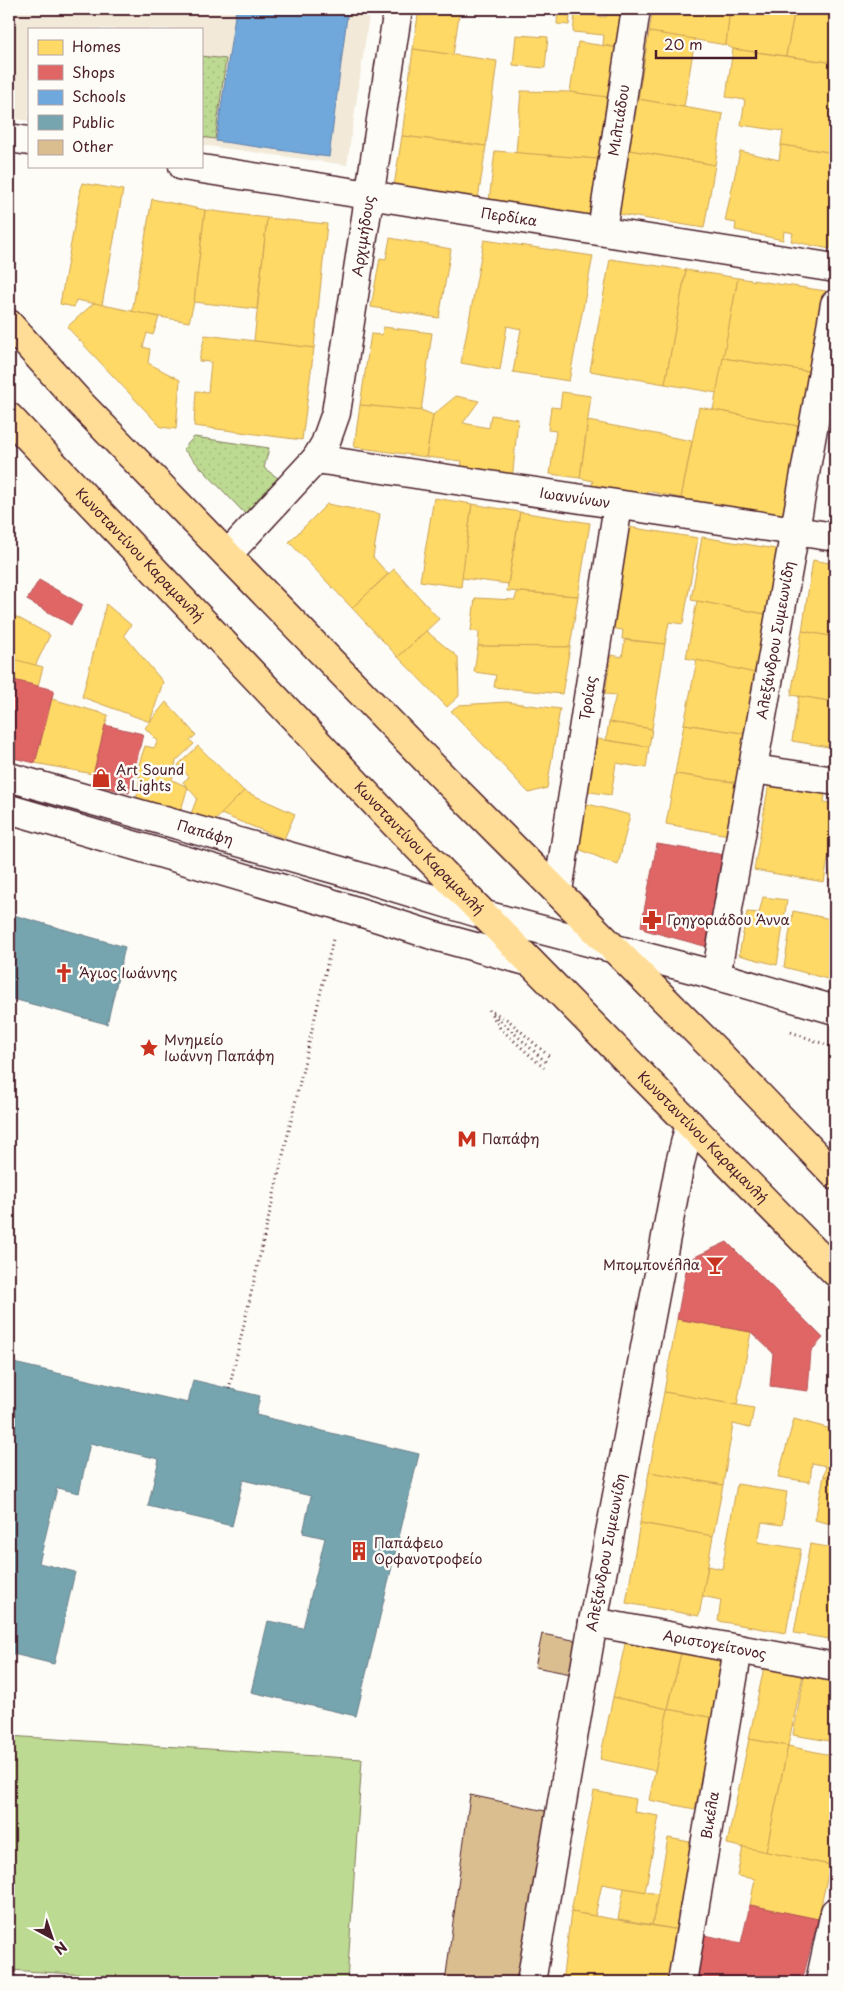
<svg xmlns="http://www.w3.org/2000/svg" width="844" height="1991" font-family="'Playpen Sans',sans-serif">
  <defs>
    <pattern id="grass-dots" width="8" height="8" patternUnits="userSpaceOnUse" patternTransform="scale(1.25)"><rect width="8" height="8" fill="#bdda92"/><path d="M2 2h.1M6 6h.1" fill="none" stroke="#a4bb7e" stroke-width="1.8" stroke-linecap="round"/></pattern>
  </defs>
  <rect width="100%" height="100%" fill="#fdfcf7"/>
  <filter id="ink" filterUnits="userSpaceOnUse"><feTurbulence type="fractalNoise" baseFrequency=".02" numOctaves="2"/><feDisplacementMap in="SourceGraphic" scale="10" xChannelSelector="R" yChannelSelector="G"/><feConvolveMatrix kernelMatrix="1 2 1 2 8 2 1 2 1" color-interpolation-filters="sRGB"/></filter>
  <g filter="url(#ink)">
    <path fill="#f2e9d8" d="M 16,9 L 370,9 L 347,165 L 201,145 L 201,29 L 29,29 L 29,121 L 9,118 L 9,73 Z"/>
    <g fill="url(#grass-dots)" stroke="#847c5e">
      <path d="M 201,56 L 226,59 L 215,139 L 201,137 Z"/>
      <path d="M 194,437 L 269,448 L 264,468 L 285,483 L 251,520 L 183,449 Z"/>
    </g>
    <path fill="#bdda92" stroke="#847c5e" d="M 9,1736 L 362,1759 L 347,1982 L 204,1982 L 9,1970 Z"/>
    <g fill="#ffd966" stroke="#c9a154">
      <path d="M 419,9 L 460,9 L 453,55 L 413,49 Z"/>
      <path d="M 530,9 L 558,9 L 558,14 Z"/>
      <path d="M 558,9 L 571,9 L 569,25 L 557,24 Z"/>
      <path d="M 607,9 L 624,11 L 619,48 L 603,45 L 604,35 L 573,32 L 575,14 L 606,17 Z"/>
      <path d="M 653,9 L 730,9 L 726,45 L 649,32 Z"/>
      <path d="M 730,9 L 795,9 L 786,56 L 733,49 L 726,45 Z"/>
      <path d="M 795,9 L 835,9 L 835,63 L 786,56 Z"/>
      <path d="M 649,32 L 695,39 L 684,107 L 638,99 Z"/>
      <path d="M 516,35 L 548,37 L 545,68 L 513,65 Z"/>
      <path d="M 578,42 L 619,48 L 611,98 L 570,92 Z"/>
      <path d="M 413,49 L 497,61 L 486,146 L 402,136 Z"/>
      <path d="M 733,49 L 835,63 L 835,153 L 781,145 L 783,131 L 741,125 L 745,100 L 726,97 Z"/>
      <path d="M 521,91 L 570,92 L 607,97 L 598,159 L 516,153 Z"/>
      <path d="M 638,99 L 723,114 L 715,165 L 629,150 Z"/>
      <path d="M 402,136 L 486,146 L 478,199 L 394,186 Z"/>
      <path d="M 781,145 L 835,153 L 835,211 L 830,249 L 791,241 L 793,233 L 784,231 L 783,240 L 735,230 L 736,223 L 725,221 L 740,151 L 779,160 Z"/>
      <path d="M 629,150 L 715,165 L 704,228 L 618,214 Z"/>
      <path d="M 495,151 L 598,159 L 589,217 L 489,201 Z"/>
      <path d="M 82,183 L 123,190 L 102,305 L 76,300 L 74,307 L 60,304 Z"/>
      <path d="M 152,199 L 205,210 L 194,302 L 189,322 L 132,312 Z"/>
      <path d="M 205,210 L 267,218 L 257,309 L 194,302 Z"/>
      <path d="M 267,218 L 327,224 L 314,348 L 254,341 Z"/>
      <path d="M 390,238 L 451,249 L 439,318 L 371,307 L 380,258 L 386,259 Z"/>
      <path d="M 484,240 L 593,256 L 569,381 L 513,372 L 521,329 L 507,326 L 500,370 L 461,363 Z"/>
      <path d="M 610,259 L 686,270 L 665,384 L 590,371 Z"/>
      <path d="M 686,270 L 738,278 L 717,393 L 665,384 Z"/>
      <path d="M 738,278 L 826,291 L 812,372 L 723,358 Z"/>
      <path d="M 94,303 L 159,317 L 153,335 L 147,333 L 143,347 L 150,349 L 148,363 L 180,380 L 176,429 L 161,427 L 67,327 Z"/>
      <path d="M 383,327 L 432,333 L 421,411 L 360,405 L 371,334 L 382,335 Z"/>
      <path d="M 205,335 L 314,348 L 302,440 L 194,426 L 196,391 L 208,392 L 211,362 L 199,361 Z"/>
      <path d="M 723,358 L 812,372 L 803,427 L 713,410 Z"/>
      <path d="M 562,392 L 591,396 L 580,478 L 550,474 L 556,431 L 548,430 L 551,407 L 560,408 Z"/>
      <path d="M 456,396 L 479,401 L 463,423 L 489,428 L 491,415 L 518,419 L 512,481 L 460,473 L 462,461 L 426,457 L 433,415 Z"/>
      <path d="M 360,405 L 424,411 L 433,415 L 426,457 L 354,447 Z"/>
      <path d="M 699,407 L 803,427 L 787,518 L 712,511 L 713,504 L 681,498 Z"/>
      <path d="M 588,421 L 692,441 L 681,498 L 647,491 L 646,498 L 591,487 L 593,481 L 580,478 Z"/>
      <path d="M 434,498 L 472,504 L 461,587 L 420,581 Z"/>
      <path d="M 327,504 L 380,514 L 373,557 L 388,574 L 352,608 L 289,542 Z"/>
      <path d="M 472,504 L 520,512 L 508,584 L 462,578 Z"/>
      <path d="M 520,512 L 590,523 L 578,596 L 507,591 Z"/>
      <path d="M 628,527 L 698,538 L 683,624 L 669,622 L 665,644 L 622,639 L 623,630 L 610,628 Z"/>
      <path d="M 702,537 L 782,550 L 770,615 L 691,600 Z"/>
      <path d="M 813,560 L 835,564 L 835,637 L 802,631 Z"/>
      <path d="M 394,569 L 439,619 L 398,657 L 352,608 Z"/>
      <path d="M 517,592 L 578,596 L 570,647 L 478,646 L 479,632 L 471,631 L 475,598 L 515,600 Z"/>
      <path d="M 697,601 L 770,615 L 759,674 L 686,658 Z"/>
      <path d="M 106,604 L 131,625 L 124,635 L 163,682 L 150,722 L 82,697 Z"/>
      <path d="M 9,613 L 50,635 L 35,666 L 9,658 Z"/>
      <path d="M 426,631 L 458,657 L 459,696 L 447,707 L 398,657 Z"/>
      <path d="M 802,631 L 835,637 L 835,702 L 791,695 Z"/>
      <path d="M 625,640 L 665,644 L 652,729 L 609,722 L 616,695 L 605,694 L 611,655 L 622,657 Z"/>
      <path d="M 478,646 L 570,647 L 562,694 L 494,687 L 496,675 L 474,672 Z"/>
      <path d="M 9,658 L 43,667 L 38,686 L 9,679 Z"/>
      <path d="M 697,660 L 759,674 L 748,734 L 684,724 Z"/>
      <path d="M 799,696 L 835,702 L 835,748 L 792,741 Z"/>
      <path d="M 52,699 L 108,715 L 93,774 L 35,763 Z"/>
      <path d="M 166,702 L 196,735 L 190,740 L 194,744 L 176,761 L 172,780 L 188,787 L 180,813 L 136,802 L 140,776 L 135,776 L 145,746 L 154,748 L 158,741 L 145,728 Z"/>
      <path d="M 506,702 L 560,709 L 547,788 L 529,793 L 451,711 L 459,705 Z"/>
      <path d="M 609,722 L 652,729 L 649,747 L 606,740 Z"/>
      <path d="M 684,724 L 748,734 L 739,783 L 675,774 Z"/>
      <path d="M 592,738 L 649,747 L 646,768 L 616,763 L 611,795 L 584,791 Z"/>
      <path d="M 198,746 L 244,791 L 205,831 L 189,819 L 197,798 L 183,782 L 189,777 L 178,765 Z"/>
      <path d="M 675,774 L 739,783 L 729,835 L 666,824 Z"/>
      <path d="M 769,783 L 825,793 L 824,802 L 835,804 L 835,819 L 824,882 L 754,870 Z"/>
      <path d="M 244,791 L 295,814 L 284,839 L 221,814 Z"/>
      <path d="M 584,803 L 630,815 L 618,865 L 576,848 Z"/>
      <path d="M 835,846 L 835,881 L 830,881 Z"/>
      <path d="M 763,897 L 787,900 L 777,965 L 739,955 L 747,912 L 759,913 Z"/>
      <path d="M 793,911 L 835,920 L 835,957 L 831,980 L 784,967 Z"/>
      <path d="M 835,957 L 835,981 L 831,980 Z"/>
      <path d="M 677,1319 L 751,1332 L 737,1405 L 664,1392 Z"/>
      <path d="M 664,1392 L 754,1408 L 750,1428 L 733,1424 L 723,1485 L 649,1472 Z"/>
      <path d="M 794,1419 L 835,1430 L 835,1479 L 824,1476 L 826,1466 L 812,1463 L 810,1482 L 778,1477 Z"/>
      <path d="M 649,1472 L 723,1485 L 713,1536 L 640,1523 Z"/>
      <path d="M 824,1476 L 835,1479 L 835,1525 L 815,1520 Z"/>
      <path d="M 737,1484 L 787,1492 L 782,1525 L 762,1522 L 758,1542 L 801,1549 L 786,1633 L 718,1621 L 721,1600 L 702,1596 L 708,1566 L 722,1569 Z"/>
      <path d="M 640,1523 L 713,1536 L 699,1616 L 626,1603 Z"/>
      <path d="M 810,1544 L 835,1548 L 835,1640 L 794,1633 Z"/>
      <path d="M 626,1640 L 681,1653 L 668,1709 L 613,1697 Z"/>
      <path d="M 681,1653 L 726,1662 L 714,1718 L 668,1709 Z"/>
      <path d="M 764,1667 L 803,1675 L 788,1746 L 749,1739 Z"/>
      <path d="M 804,1676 L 835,1682 L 835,1742 L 793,1735 Z"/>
      <path d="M 613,1697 L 668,1709 L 656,1771 L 600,1759 Z"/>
      <path d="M 668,1709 L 714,1718 L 695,1809 L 649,1800 Z"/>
      <path d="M 749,1739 L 788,1746 L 766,1852 L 727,1844 Z"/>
      <path d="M 788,1746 L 835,1756 L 835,1838 L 830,1865 L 766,1852 Z"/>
      <path d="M 594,1791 L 636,1799 L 634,1812 L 659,1816 L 645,1892 L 602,1884 L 595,1916 L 571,1912 Z"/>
      <path d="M 668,1838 L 701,1844 L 685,1931 L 652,1925 Z"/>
      <path d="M 743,1847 L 830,1865 L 818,1919 L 750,1905 L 755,1879 L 737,1876 Z"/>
      <path d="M 624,1888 L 658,1894 L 652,1925 L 618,1919 Z"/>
      <path d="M 571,1912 L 685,1931 L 674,1982 L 562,1982 Z"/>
    </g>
    <g fill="#e06666" stroke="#b35154">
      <path d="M 39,580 L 83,605 L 71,625 L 27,600 Z"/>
      <path d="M 9,679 L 54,690 L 35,763 L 9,757 Z"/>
      <path d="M 105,725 L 143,734 L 129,793 L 91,784 Z"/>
      <path d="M 657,844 L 725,855 L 708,947 L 645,930 L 641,926 Z"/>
      <path d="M 727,1242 L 823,1338 L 811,1351 L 808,1391 L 770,1386 L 773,1353 L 751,1332 L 677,1319 L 688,1260 Z"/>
      <path d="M 750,1905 L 818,1919 L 802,1982 L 695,1982 L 705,1935 L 741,1943 Z"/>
    </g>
    <path fill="#6fa8dc" stroke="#647fa7" d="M 236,9 L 348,9 L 329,157 L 216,141 Z"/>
    <g fill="#76a5af" stroke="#697d87">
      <path d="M 10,914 L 125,947 L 107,1024 L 9,998 L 9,920 Z"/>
      <path d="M 9,1362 L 188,1403 L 193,1380 L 260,1396 L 256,1415 L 419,1454 L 356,1716 L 251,1692 L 268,1621 L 303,1628 L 325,1538 L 303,1533 L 311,1496 L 243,1480 L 232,1526 L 148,1506 L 159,1459 L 90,1443 L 79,1493 L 57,1488 L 39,1563 L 75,1572 L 54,1664 L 9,1653 Z"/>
    </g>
    <g fill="#dabe8f" stroke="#4a1f2b">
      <path d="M 542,1634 L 578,1641 L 571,1674 L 535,1667 Z"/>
      <path d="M 470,1795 L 550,1812 L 520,1982 L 445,1982 Z"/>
    </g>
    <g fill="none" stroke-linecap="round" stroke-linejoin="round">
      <g stroke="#4a1f2b" stroke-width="31">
        <g id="street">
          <path d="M 9,138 L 29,141"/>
          <path id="s1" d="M 183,166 C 400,201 618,233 835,268"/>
          <path id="s2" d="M 602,230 L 636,9"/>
          <path id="s3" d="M 316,459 L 835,537"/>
          <path id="s4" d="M 228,554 L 316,459 L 325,444 L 336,413 L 398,9"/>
          <path d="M 753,769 L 835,781"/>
          <path id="s5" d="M 558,891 L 618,505"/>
          <path id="s6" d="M 716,976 L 835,304"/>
          <path id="s7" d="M 593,1622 L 835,1667"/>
          <path id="s8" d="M 531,1982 L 593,1622 L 680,1163 L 690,1124"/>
          <path id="s9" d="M 682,1982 L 738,1649"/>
          <path d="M 820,1982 L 835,1912"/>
        </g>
      </g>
      <g stroke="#4a1f2b" stroke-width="31">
        <g id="secondary">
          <path id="s10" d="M 9,777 L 341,871 L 485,915 L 700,971 L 835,1010"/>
          <path d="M 9,809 L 331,903 L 435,936 L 530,962"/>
        </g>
      </g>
      <g stroke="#4a1f2b" stroke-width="31">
        <g id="primary">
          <path d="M 9,324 L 80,403 L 443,777 L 721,1056 L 835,1175"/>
          <path id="s11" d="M 9,417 L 394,823 L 835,1272"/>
        </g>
      </g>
      <g stroke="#4a1f2b" stroke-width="3" stroke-dasharray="1 4" stroke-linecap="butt">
        <path d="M 489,1010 L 500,1028 L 544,1068"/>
        <path d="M 493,1012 L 508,1020 L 551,1058"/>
        <path d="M 493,1014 L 547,1063"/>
        <path d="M 791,1032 L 835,1048"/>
        <path d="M 229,1389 L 333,939"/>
      </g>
      <use href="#street" stroke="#fdfcf7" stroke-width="28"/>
      <use href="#secondary" stroke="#fdfcf7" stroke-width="28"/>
      <use href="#primary" stroke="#ffdd96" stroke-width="28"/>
    </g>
  </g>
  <defs>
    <g id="shop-bare" transform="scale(1.5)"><path d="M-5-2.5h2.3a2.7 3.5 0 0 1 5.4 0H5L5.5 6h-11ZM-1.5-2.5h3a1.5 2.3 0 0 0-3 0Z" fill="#c8321e" stroke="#fdfcf7" stroke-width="2.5" paint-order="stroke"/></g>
    <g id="pharmacy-bare" transform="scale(1.5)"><path d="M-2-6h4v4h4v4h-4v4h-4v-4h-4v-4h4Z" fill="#c8321e" stroke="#fdfcf7" stroke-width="2.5" paint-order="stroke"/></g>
    <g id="church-bare" transform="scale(1.5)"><path d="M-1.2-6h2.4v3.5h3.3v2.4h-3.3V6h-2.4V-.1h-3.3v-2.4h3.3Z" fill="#c8321e" stroke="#fdfcf7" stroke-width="2.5" paint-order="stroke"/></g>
    <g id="sight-bare" transform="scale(1.5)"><path d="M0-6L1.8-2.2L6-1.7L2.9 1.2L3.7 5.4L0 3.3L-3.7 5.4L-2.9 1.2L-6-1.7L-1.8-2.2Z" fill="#c8321e" stroke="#fdfcf7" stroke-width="2.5" paint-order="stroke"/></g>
    <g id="metro-bare" transform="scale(1.5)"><path d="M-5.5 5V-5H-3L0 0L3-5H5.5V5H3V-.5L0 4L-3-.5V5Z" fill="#c8321e" stroke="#fdfcf7" stroke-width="2.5" paint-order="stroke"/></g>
    <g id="bar-bare" transform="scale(1.5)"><path d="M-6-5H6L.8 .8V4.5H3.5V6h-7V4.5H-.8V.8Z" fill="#c8321e" stroke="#fdfcf7" stroke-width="2.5" paint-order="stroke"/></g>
    <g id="building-bare" transform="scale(1.5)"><path d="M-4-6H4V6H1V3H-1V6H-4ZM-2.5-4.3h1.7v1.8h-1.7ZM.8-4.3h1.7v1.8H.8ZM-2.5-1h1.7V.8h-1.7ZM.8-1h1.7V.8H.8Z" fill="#c8321e" stroke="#fdfcf7" stroke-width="2.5" paint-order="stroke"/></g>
  </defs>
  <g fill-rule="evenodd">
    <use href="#shop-bare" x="101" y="778"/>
    <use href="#pharmacy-bare" x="652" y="920"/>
    <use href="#church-bare" x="64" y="973"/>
    <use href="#sight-bare" x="149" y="1048"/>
    <use href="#metro-bare" x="467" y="1139"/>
    <use href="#bar-bare" x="715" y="1265"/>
    <use href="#building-bare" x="359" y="1551"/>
  </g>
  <g text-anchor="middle" stroke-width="5" stroke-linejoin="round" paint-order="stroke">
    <g font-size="14" fill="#4a1f2b" stroke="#fdfcf7">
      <text dy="5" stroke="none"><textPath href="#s2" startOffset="111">Μιλτιάδου</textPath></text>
      <text dy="5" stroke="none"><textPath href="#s1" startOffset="330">Περδίκα</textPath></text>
      <text dy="5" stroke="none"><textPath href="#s4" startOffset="359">Αρχιμήδους</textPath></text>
      <text dy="5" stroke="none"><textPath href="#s3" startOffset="262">Ιωαννίνων</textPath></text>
      <text dy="5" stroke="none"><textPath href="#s11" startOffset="190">Κωνσταντίνου Καραμανλή</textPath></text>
      <text dy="5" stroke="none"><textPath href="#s6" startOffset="341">Αλεξάνδρου Συμεωνίδη</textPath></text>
      <text dy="5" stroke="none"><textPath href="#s5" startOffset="195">Τροίας</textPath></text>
      <text dy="5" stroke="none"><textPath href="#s10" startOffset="204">Παπάφη</textPath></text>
      <text dy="5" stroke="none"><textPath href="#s11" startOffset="595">Κωνσταντίνου Καραμανλή</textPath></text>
      <text dy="5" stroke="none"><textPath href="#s11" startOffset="1000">Κωνσταντίνου Καραμανλή</textPath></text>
      <text dy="5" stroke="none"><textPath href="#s8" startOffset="436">Αλεξάνδρου Συμεωνίδη</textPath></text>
      <text dy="5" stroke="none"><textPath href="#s7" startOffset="124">Αριστογείτονος</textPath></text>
      <text dy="5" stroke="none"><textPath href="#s9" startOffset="169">Βικέλα</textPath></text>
    </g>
    <g font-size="14" fill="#4a1f2b" stroke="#fdfcf7" text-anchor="start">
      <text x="116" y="775">Art Sound<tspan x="116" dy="16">&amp; Lights</tspan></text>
      <text x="667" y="925">Γρηγοριάδου Άννα</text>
      <text x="79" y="978">Άγιος Ιωάννης</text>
      <text x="164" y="1045">Μνημείο<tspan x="164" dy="16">Ιωάννη Παπάφη</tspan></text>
      <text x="482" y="1144">Παπάφη</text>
      <text x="700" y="1270" text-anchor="end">Μπομπονέλλα</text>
      <text x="374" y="1548">Παπάφειο<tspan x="374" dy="16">Ορφανοτροφείο</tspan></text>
    </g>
  </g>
  <rect width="844" height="1991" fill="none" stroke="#fdfcf7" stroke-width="30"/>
  <rect x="15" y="15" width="814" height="1961" fill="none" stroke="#4a1f2b" stroke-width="2" filter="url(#ink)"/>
  <rect x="28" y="28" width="175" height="140" fill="#fdfcf7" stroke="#b5a4a5"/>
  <rect x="38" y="40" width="25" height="15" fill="#ffd966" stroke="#b5a4a5"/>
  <text x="72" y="52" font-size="15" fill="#4a1f2b">Homes</text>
  <rect x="38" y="65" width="25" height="15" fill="#e06666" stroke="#b5a4a5"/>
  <text x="72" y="78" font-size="15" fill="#4a1f2b">Shops</text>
  <rect x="38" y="90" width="25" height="15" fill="#6fa8dc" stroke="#b5a4a5"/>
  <text x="72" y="102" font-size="15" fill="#4a1f2b">Schools</text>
  <rect x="38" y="115" width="25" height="15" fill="#76a5af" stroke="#b5a4a5"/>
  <text x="72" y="128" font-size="15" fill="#4a1f2b">Public</text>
  <rect x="38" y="140" width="25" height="15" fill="#dabe8f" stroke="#b5a4a5"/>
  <text x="72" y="152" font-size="15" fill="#4a1f2b">Other</text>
  <g transform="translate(52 1938) rotate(140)" stroke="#fdfcf7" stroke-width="4" paint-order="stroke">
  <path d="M0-4L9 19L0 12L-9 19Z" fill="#4a1f2b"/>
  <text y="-8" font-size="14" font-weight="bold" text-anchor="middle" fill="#4a1f2b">N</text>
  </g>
  <path d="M656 50v8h100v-8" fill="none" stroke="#4a1f2b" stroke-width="2.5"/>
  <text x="664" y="50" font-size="15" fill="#4a1f2b" stroke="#fdfcf7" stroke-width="4" paint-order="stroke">20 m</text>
</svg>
